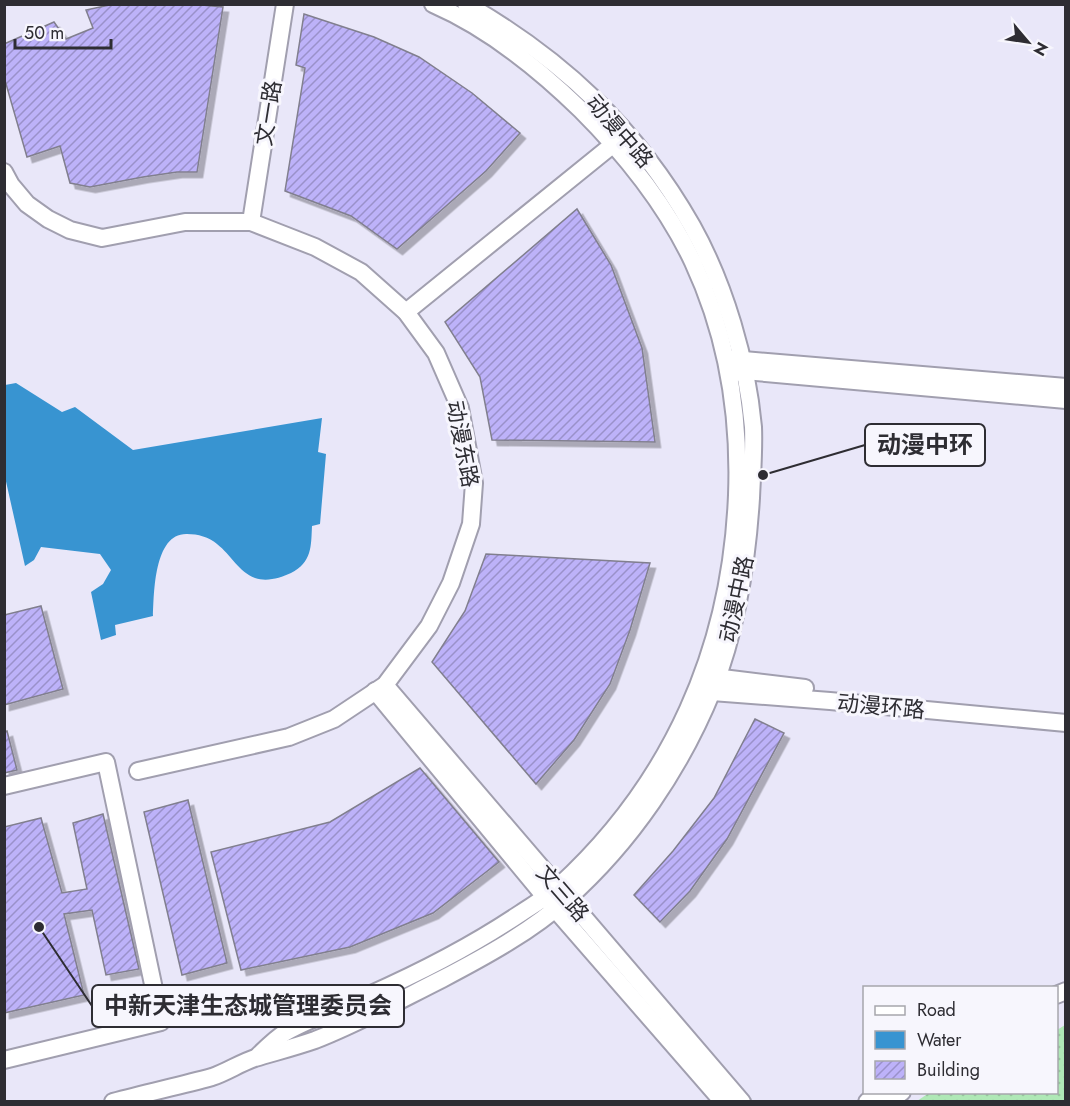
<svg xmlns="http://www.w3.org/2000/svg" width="1070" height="1106" font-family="Jost,'Noto Sans SC',sans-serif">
  <defs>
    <pattern id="park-dots" width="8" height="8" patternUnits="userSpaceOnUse" patternTransform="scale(1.5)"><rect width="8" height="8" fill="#afe8b6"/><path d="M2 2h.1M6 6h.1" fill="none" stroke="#97c79d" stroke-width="1.8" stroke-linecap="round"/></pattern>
    <pattern id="building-hatch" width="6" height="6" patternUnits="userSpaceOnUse" patternTransform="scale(1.5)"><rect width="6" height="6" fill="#bdb2f9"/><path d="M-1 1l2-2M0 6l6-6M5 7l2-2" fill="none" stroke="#9a91ca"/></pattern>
    <filter id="shadow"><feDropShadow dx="5.5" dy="5.5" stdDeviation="0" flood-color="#0004"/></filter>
  </defs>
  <rect width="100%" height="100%" fill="#e9e7f9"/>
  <path fill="url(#park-dots)" d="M 1065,1025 L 1065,1101 L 917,1101 L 929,1093 L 1056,1092 L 1057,1030 Z"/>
  <path fill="#3894d1" d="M 16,383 L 62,412 L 75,407 L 133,450 L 322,418 L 318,452 L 326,454 L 320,524 L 312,526 C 311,547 312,562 291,573 C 280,578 267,582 255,578 C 239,572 231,555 217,544 C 209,537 198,534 187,534 C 154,533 154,593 153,616 L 115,625 L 116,635 L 101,640 L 91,592 L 103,584 L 111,570 L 100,554 L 41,547 L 34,560 L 25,566 L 5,477 L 5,385 Z"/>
  <g fill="url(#building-hatch)" stroke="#817f8e" stroke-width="1.5" filter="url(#shadow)">
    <path d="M 114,4 L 191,4 L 223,7 L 197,172 L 177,172 L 143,177 L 90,187 L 70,183 L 60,146 L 27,157 L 4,77 L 4,44 L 54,22 L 66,39 L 93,28 L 86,10 Z"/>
    <path d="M 304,14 L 374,37 L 419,57 L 472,93 L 520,133 L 486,171 L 397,249 L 351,216 L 285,191 L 305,68 L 296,65 Z"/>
    <path d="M 577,209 L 611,265 L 642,348 L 655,442 L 492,440 L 480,377 L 445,322 Z"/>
    <path d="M 486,554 L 650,563 L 630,630 L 610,684 L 574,740 L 536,784 L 432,662 L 465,611 Z"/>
    <path d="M 41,606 L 63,689 L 4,705 L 4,615 Z"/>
    <path d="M 755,719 L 784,733 L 727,839 L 690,891 L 660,922 L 634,895 L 673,851 L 714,798 Z"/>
    <path d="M 7,731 L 17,770 L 4,773 L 4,732 Z"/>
    <path d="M 420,768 L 499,862 L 433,913 L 350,947 L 241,970 L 211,852 L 330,822 Z"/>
    <path d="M 188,800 L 227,963 L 182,975 L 144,812 Z"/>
    <path d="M 103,814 L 139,969 L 106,975 L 92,910 L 64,914 L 84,995 L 4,1013 L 4,827 L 41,818 L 62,893 L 87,889 L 73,823 Z"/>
  </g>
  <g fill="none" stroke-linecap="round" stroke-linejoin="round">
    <g stroke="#a19faf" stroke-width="20">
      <g id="minor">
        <path d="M 4,172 L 11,185 L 27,204 L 48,219 L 70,230 L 102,238 L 185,222 L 251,222 L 315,247 L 361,272 L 406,312 L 436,353 L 460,408 L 474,483 L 471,524 L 451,583 L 429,626 L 385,685 L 334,719 L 289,737 L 138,771"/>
        <path d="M 251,222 L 285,4"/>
        <path d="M 406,312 L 621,138"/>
        <path d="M 732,359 L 1066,387"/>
        <path d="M 736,373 L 744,371 L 1066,400"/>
        <path d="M 706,676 L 805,688"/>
        <path d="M 385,685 L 742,1102"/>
        <path d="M 701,689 L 712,692 L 830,701 L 1066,723"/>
        <path d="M 375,691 L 555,909 L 723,1102"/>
        <path d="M 4,786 L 106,762 L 161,1022 L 4,1060"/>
        <path d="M 1056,995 L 1066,991"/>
        <path d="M 259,1055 C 267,1047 276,1038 286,1032 C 311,1018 343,1007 369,995 C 421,972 470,947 518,915 C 531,906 546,898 558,887 C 672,783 731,648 737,495 C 740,415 727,335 693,262 C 666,205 625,154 581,110 C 538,68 488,28 433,4"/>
        <path d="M 113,1102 C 146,1093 179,1086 212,1077 C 227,1072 240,1063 255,1058 C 275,1052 295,1047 315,1040 C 359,1023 400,1000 442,979 C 484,957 532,931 567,899 C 631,842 681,768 713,689 C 737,628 747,562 751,498 C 752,474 754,450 753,427 C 747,361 725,285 692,226 C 637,129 562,59 466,4"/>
        <path d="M 867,1102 L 879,1092"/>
        <path d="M 889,1102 L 902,1092"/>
      </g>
    </g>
    <use href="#minor" stroke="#fff" stroke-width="16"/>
  </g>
  <g text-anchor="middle" stroke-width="6" stroke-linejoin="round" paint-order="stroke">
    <g font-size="22" fill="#2e2d33" stroke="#f7f6fd">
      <text transform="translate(268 113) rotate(-81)" y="8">文一路</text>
      <text transform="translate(620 131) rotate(49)" y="8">动漫中路</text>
      <text transform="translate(463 444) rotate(79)" y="8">动漫东路</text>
      <text transform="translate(736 599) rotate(-78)" y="8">动漫中路</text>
      <text transform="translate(881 706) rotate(5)" y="8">动漫环路</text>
      <text transform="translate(563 893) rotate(49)" y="8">文三路</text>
    </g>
  </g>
  <path fill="none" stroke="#2e2d33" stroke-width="2" d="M763 475L865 445M39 927L92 1006"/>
  <g fill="#2e2d33" stroke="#f7f6fd" stroke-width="2">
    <circle cx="763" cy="475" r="6"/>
    <circle cx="39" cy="927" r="6"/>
  </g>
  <g fill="#f7f6fd" stroke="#2e2d33" stroke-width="2">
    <rect x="865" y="424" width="120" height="42" rx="6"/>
    <rect x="92" y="985" width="312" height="42" rx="6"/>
  </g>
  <g font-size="24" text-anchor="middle" font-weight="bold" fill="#2e2d33">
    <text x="925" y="453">动漫中环</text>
    <text x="248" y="1014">中新天津生态城管理委员会</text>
  </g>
  <rect width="1070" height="1106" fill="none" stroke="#2e2d33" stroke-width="12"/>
  <rect x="863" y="986" width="195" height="108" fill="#f7f6fd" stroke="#a7a6ac" stroke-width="1.5"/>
  <rect x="875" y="1006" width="30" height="9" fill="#ffffff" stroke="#a7a6ac" stroke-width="1.5"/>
  <text x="917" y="1016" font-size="18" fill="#2e2d33">Road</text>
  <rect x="875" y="1031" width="30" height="18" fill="#3894d1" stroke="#a7a6ac" stroke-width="1.5"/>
  <text x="917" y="1046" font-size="18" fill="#2e2d33">Water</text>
  <rect x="875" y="1061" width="30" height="18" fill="url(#building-hatch)" stroke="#a7a6ac" stroke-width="1.5"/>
  <text x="917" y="1076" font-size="18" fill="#2e2d33">Building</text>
  <g transform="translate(1028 42) rotate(119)" stroke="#f7f6fd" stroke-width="4.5" paint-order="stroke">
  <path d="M0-4.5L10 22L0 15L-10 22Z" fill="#2e2d33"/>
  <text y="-9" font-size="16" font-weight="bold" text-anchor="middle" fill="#2e2d33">N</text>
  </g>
  <path d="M15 39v9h96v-9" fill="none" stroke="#2e2d33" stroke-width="3"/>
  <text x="24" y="39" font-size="18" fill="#2e2d33" stroke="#f7f6fd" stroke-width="4.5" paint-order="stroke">50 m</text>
</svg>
